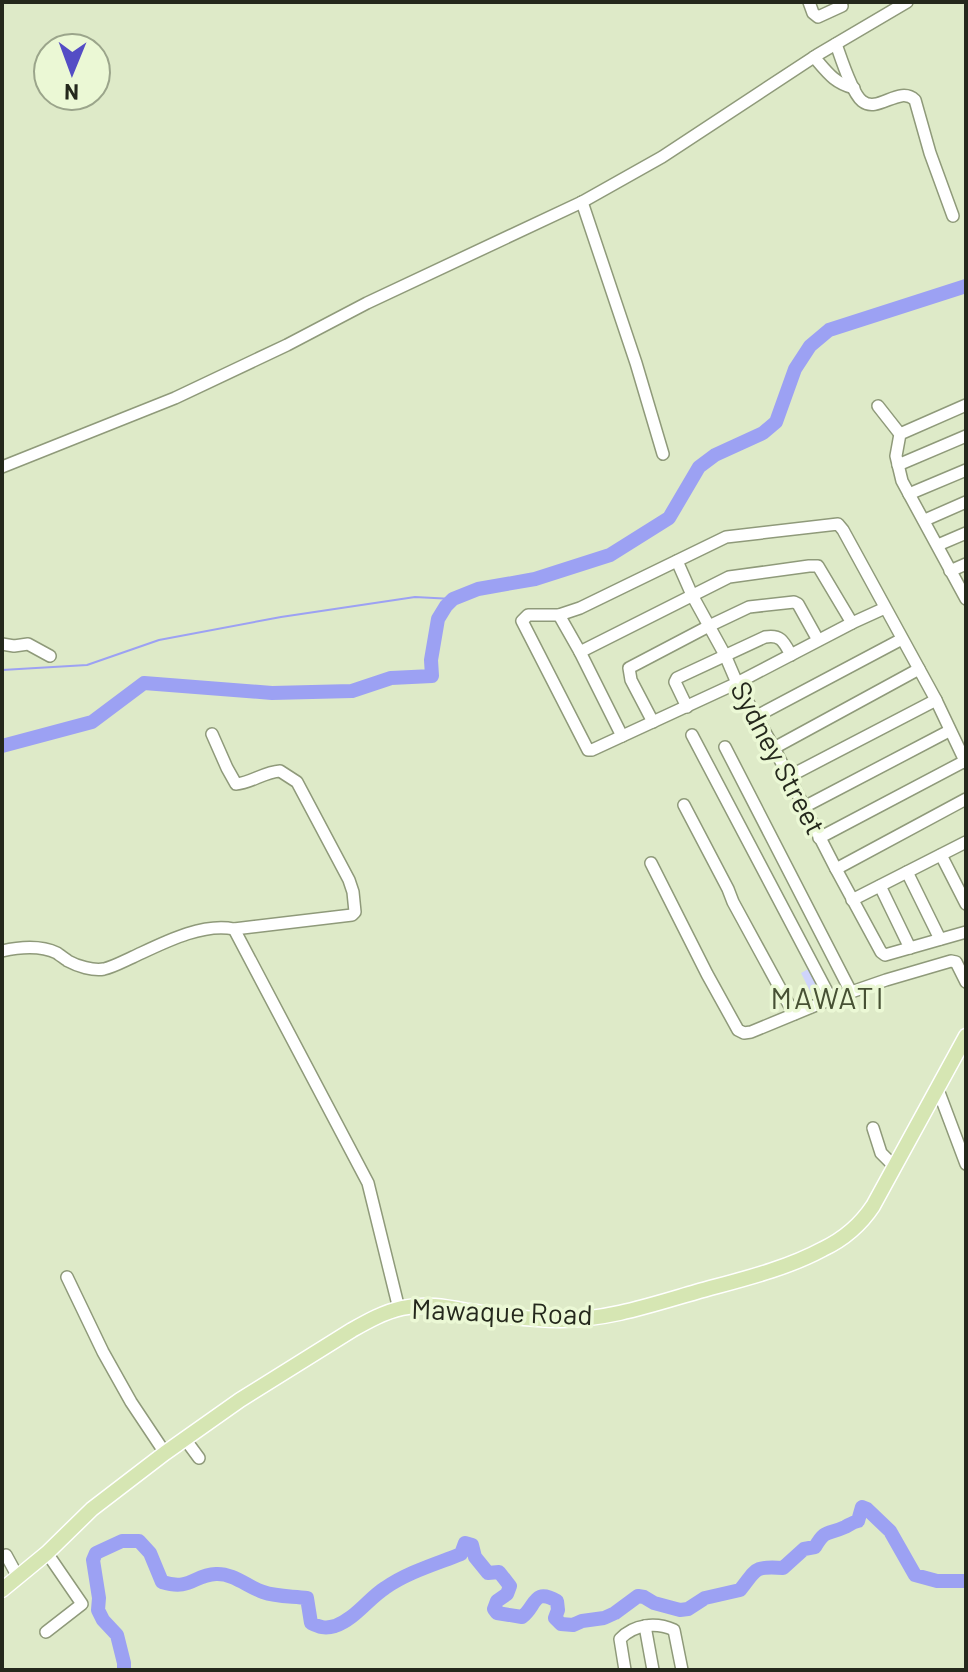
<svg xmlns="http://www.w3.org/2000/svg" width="968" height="1672" font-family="Barlow,sans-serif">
  <rect width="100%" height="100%" fill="#deeac8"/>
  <path fill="#cfd4fb" d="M 812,967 L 828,997 L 816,1003 L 801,973 Z"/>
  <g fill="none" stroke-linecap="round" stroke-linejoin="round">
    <path stroke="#9ca1f3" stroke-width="2" d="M 2,670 L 87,665 L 159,640 L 281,617 L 415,597 L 453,599"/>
    <g stroke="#9ca1f3" stroke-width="14">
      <path d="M 2,746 L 92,722 L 144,683 L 272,693 L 352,691 L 391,678 L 432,676 L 431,660 L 438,619 L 446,606 L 453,599 L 478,589 L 535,579 L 610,555 L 669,518 L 699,467 L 715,455 L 763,433 L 776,422 L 795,369 L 810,346 L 829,330 L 966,286"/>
      <path d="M 124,1670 L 124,1663 L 117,1635 L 103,1620 L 98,1610 L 99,1598 L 93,1560 L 96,1553 L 122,1541 L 139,1541 L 150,1553 L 162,1582 C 191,1591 193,1575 216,1574 C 233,1573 248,1587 263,1592 C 277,1597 293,1596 307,1598 L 311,1623 C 319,1627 325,1629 335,1626 C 355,1619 368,1599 385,1588 C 408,1572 436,1564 461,1554 L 465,1543 L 472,1545 L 475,1557 L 488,1573 L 499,1572 L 510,1586 L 507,1594 L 497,1601 L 494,1609 L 497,1613 L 522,1617 C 536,1607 533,1587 557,1601 L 558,1610 L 555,1618 L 561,1624 L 573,1625 L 582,1621 L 604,1618 L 615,1613 L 638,1596 L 644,1597 L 654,1603 L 680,1610 L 688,1609 L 705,1598 L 740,1590 C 757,1569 753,1566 783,1568 L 804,1549 L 815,1547 C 826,1528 828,1535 845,1527 C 849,1525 853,1522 858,1521 L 862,1507 L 867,1509 L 890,1531 L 915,1575 L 937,1581 L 966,1581"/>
    </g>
    <g stroke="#8f9a7a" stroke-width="14">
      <g id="minor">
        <path d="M 809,2 L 813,13 L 818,17 L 842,6"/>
        <path d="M 836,44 C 841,58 852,93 862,101 C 878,114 899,85 915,100 L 930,153 L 953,216"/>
        <path d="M 814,57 C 827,72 834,83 854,88"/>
        <path d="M 582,202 L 636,363 L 663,454"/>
        <path d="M 966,405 L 900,434 L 896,456 L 902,481 L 966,599"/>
        <path d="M 878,406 L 900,434"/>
        <path d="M 898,465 L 966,436"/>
        <path d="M 2,467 L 175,398 L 287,345 L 367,303 L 582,202 L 662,157 L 817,55 L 907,2"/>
        <path d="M 909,494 L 966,470"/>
        <path d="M 925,520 L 966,502"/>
        <path d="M 938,545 L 966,533"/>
        <path d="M 677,561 L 692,595 L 725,655 L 737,683 L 774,748 L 836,869 L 881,952 L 885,955 L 966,932"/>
        <path d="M 950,571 L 966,564"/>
        <path d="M 885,608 L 852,623 L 737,683 L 592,750 L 588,750 L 522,621 L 528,615 L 559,615 L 580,608 L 726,537 L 838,524 L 843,530 L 936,700 L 966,763"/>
        <path d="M 559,615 L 580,652 L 622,736"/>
        <path d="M 2,644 L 14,646 L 28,644 L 50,656"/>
        <path d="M 580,652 L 729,577 L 809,566 L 818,566 L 852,623"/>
        <path d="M 687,707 L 675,682 L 677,678 L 765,637 C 781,634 784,642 791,655"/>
        <path d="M 755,717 L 902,639"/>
        <path d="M 653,722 L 631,680 L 629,668 L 709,626 L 749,607 L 794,602 L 798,604 L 818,640"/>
        <path d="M 692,735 L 831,999 L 886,980 L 951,961 L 956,962 L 966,982"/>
        <path d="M 725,747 L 851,992"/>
        <path d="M 774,748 L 919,669"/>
        <path d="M 788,777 L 936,700"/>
        <path d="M 684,805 L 728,889 L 733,902 L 794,1014"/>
        <path d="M 804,807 L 949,731"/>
        <path d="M 819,838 L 965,761"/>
        <path d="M 941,855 L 966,904"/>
        <path d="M 651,863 L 707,974 L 738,1030 L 744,1033 L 751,1032 L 831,999"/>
        <path d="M 836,869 L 966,799"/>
        <path d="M 907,872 L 940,939"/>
        <path d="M 880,886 L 910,948"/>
        <path d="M 852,900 L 966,842"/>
        <path d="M 234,929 L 368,1183 L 399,1309"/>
        <path d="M 2,951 C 20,947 40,945 57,953 C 58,954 67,960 68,961 C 77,966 93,971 104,969 C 113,967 124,961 133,957 C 161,944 202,922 234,929 L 352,915 L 355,912 L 353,892 L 349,880 L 297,782 L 280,771 C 264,772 251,783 236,784 L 227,768 L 212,734"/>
        <path d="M 937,1087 L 966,1164"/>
        <path d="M 873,1128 L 881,1153 L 895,1167"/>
        <path d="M 67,1277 L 103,1352 L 131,1402 L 165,1453"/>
        <path d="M 185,1439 L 199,1458"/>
        <path d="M 6,1555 L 18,1577"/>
        <path d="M 645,1626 L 653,1670"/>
        <path d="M 46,1632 L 82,1604 L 47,1553"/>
        <path d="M 625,1670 L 620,1639 C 634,1624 656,1622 674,1630 L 682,1670"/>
      </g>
    </g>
    <g stroke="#fff" stroke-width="17">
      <path id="major" d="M 2,1590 L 47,1553 L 92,1509 L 165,1453 L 240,1400 L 352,1330 C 368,1321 384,1312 402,1308 C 425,1303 446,1307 468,1311 C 498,1315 529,1320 559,1320 C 607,1320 651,1305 696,1292 C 739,1280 784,1270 823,1249 C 844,1239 861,1224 873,1206 L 966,1036"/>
    </g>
    <use href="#minor" stroke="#fff" stroke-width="11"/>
    <use href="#major" stroke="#d6e6b3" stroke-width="14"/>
  </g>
  <g text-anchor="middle" stroke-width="7" stroke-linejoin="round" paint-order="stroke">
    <g font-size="28" fill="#24281c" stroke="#ebf8d5">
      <text transform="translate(778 758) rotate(62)" y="10">Sydney Street</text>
      <text transform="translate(502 1312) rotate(2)" y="10">Mawaque Road</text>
    </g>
    <g font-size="30" letter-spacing="2" fill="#475134" stroke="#ebf8d5">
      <text x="828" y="1009">MAWATI</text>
    </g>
  </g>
  <rect width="968" height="1672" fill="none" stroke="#24281c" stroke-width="8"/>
  <g transform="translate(72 72) rotate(181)"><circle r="38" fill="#ebf8d5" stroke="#9ba58b" stroke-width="2"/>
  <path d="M0-6L14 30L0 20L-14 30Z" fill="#544dc5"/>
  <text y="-12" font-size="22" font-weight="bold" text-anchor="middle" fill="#24281c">N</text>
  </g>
</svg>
